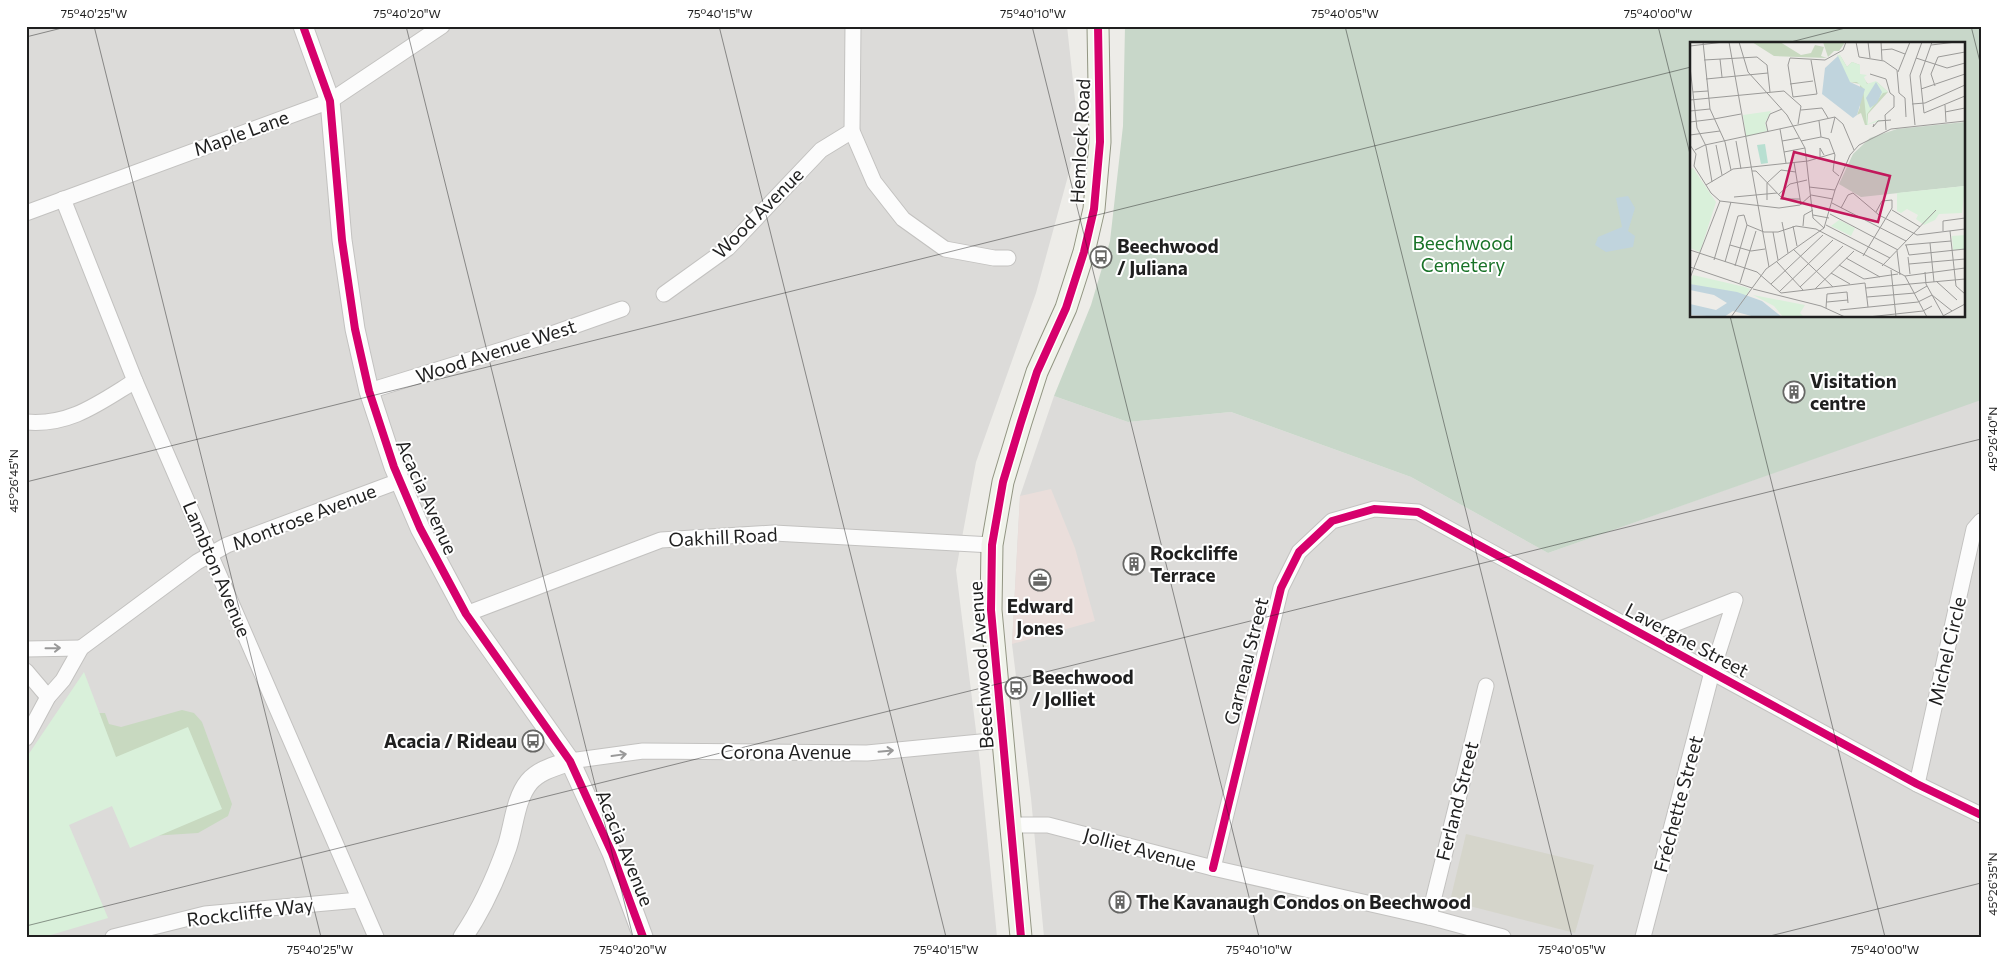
<svg xmlns="http://www.w3.org/2000/svg" width="2007" height="963" font-family="Commissioner,sans-serif">
  <rect width="100%" height="100%" fill="#edece8"/>
  <g fill="#dcdbd9">
    <path d="M 26,26 L 1067,26 L 1079,136 L 1036,293 L 976,462 L 956,570 L 980,763 L 997,937 L 26,937 Z"/>
    <path d="M 1054,396 L 1128,422 L 1231,412 L 1411,477 L 1548,553 L 1981,399 L 1981,937 L 1044,937 L 1031,798 L 1012,644 L 1020,496 Z"/>
  </g>
  <path fill="#eadedb" d="M 1051,489 L 1075,548 L 1095,621 L 1012,644 L 1020,496 Z"/>
  <path fill="#d5d5cb" d="M 1466,834 L 1594,865 L 1575,933 L 1450,901 Z"/>
  <path fill="#c8d9c0" d="M 182,710 L 194,713 L 202,722 L 232,804 L 228,816 L 198,833 L 151,836 L 128,814 L 93,713 L 105,713 L 109,724 L 121,727 Z"/>
  <path fill="#c8d7c9" fill-rule="evenodd" d="M 1125,26 L 1981,26 L 1981,400 L 1548,553 L 1411,477 L 1231,412 L 1128,422 L 1054,396 L 1091,305 L 1110,241 L 1123,126 ZM 1691,44 L 1963,44 L 1963,316 L 1691,316 Z"/>
  <path fill="#d9f0da" d="M 84,672 L 116,757 L 188,727 L 222,809 L 130,848 L 112,806 L 69,825 L 108,918 L 44,937 L 26,937 L 26,758 Z"/>
  <path fill="#c0d4dd" d="M 1628,196 L 1635,208 L 1628,231 L 1635,236 L 1633,247 L 1606,252 L 1595,245 L 1598,237 L 1622,227 L 1616,198 Z"/>
  <g fill="none" stroke-linecap="round" stroke-linejoin="round">
    <g stroke="#c3c2c0" stroke-width="17">
      <g id="minor">
        <path d="M 853,26 L 852,131 L 874,182 L 903,219 L 945,249 L 994,258 L 1008,258"/>
        <path d="M 63,199 L 135,381 L 376,937"/>
        <path d="M 26,213 L 330,101 L 442,26"/>
        <path d="M 664,294 L 728,248 L 821,150 L 852,131"/>
        <path d="M 369,391 L 540,338 L 622,309"/>
        <path d="M 26,422 C 70,426 99,403 135,381"/>
        <path d="M 466,614 L 661,540 L 774,533 L 992,545"/>
        <path d="M 26,649 L 81,648"/>
        <path d="M 26,671 L 48,697"/>
        <path d="M 26,738 L 48,697 L 63,680 L 81,648 L 197,562 L 227,545 L 399,481"/>
        <path d="M 570,761 L 643,751 L 867,753 L 1001,740"/>
        <path d="M 1917,784 L 1974,529 L 1981,521"/>
        <path d="M 1009,825 L 1048,825 L 1213,868 L 1433,918 L 1503,937"/>
        <path d="M 1213,868 L 1281,588 L 1299,552 L 1332,521 L 1374,509 L 1418,512 L 1917,784 L 1981,815"/>
        <path d="M 1429,917 L 1486,686"/>
        <path d="M 113,937 L 205,914 L 359,900"/>
        <path d="M 1643,937 L 1712,672 L 1735,600 L 1646,635"/>
      </g>
    </g>
    <g stroke="#c3c2c0" stroke-width="21">
      <g id="tertiary">
        <path d="M 303,26 L 330,101 L 342,240 L 355,329 L 369,391 L 394,467 L 420,528 L 466,614 L 570,761 L 612,853 L 643,937"/>
        <path d="M 463,937 C 482,909 496,878 507,847 C 514,826 515,799 529,782 C 539,770 556,766 570,761"/>
      </g>
    </g>
    <g stroke="#929582" stroke-width="23">
      <path id="secondary" d="M 1021,937 L 991,610 L 992,545 L 1003,482 L 1021,422 L 1037,372 L 1066,308 L 1084,252 L 1094,209 L 1100,142 L 1098,26"/>
    </g>
    <use href="#minor" stroke="#fcfcfc" stroke-width="15"/>
    <use href="#tertiary" stroke="#fcfcfc" stroke-width="19"/>
    <use href="#secondary" stroke="#f1f3eb" stroke-width="21"/>
    <g stroke="#fff" stroke-width="11">
      <g id="cycleway">
        <path d="M 303,26 L 330,101 L 342,240 L 355,329 L 369,391 L 394,467 L 420,528 L 466,614 L 570,761 L 612,853 L 643,937"/>
        <path d="M 1213,868 L 1281,588 L 1299,552 L 1332,521 L 1374,509 L 1418,512 L 1917,784 L 1981,815"/>
        <path d="M 1021,937 L 991,610 L 992,545 L 1003,482 L 1021,422 L 1037,372 L 1066,308 L 1084,252 L 1094,209 L 1100,142 L 1098,26"/>
      </g>
    </g>
    <use href="#cycleway" stroke="#d6006c" stroke-width="8"/>
  </g>
  <defs><path id="oneway-shaft" d="M-6 0H5M1.5-3L5.5 0L1.5 3" fill="none" stroke-width="1.6" stroke-linecap="round" stroke-linejoin="round" transform="scale(1.25)"/></defs>
  <g stroke="#999">
    <use href="#oneway-shaft" transform="translate(53 648) rotate(-1)"/>
    <use href="#oneway-shaft" transform="translate(886 751) rotate(-5)"/>
    <use href="#oneway-shaft" transform="translate(619 755) rotate(-8)"/>
  </g>
  <path fill="none" stroke="#1f1f1f" stroke-width="1" stroke-opacity="0.45" d="M 94,26 L 321,937M 406,26 L 633,937M 719,26 L 946,937M 1032,26 L 1259,937M 1345,26 L 1572,937M 1658,26 L 1691,158M 1971,26 L 1981,66M 26,37 L 70,26M 1783,44 L 1853,26M 1730,316 L 1885,937M 26,482 L 1691,67M 26,926 L 1981,439M 1766,937 L 1981,883"/>
  <defs>
    <g id="bus-ring" transform="scale(1.125)"><circle r="9.5" fill="#fff" stroke="#676765" stroke-width="1.5"/><path d="M-5-6H5V4H4V6H2V4H-2V6H-4V4H-5ZM-3.5-4V0h7V-4ZM-3.5 1.2v1.5H-2V1.2ZM2 1.2v1.5H3.5V1.2Z" fill="#676765"/></g>
    <g id="building-ring" transform="scale(1.125)"><circle r="9.5" fill="#fff" stroke="#676765" stroke-width="1.5"/><path d="M-4-6H4V6H1V3H-1V6H-4ZM-2.5-4.3h1.7v1.8h-1.7ZM.8-4.3h1.7v1.8H.8ZM-2.5-1h1.7V.8h-1.7ZM.8-1h1.7V.8H.8Z" fill="#676765"/></g>
    <g id="office-ring" transform="scale(1.125)"><circle r="9.5" fill="#fff" stroke="#676765" stroke-width="1.5"/><path d="M-6-3h4V-5.5h4V-3h4V5H-6ZM-1-4.5V-3h2v-1.5ZM-6 0V1H6V0Z" fill="#676765"/></g>
  </defs>
  <g fill-rule="evenodd">
    <use href="#bus-ring" x="1101" y="257"/>
    <use href="#building-ring" x="1794" y="392"/>
    <use href="#building-ring" x="1134" y="564"/>
    <use href="#office-ring" x="1040" y="580"/>
    <use href="#bus-ring" x="1016" y="688"/>
    <use href="#bus-ring" x="533" y="741"/>
    <use href="#building-ring" x="1120" y="902"/>
  </g>
  <g text-anchor="middle" stroke-width="4" stroke-linejoin="round" paint-order="stroke">
    <g font-size="19" fill="#1f1f1f" stroke="#fff">
      <text transform="translate(241 133) rotate(-20)" y="7">Maple Lane</text>
      <text transform="translate(1080 141) rotate(-87)" y="7">Hemlock Road</text>
      <text transform="translate(758 213) rotate(-45)" y="7">Wood Avenue</text>
      <text transform="translate(496 351) rotate(-18)" y="7">Wood Avenue West</text>
      <text transform="translate(427 497) rotate(66)" y="7">Acacia Avenue</text>
      <text transform="translate(304 517) rotate(-21)" y="7">Montrose Avenue</text>
      <text transform="translate(723 537) rotate(-3)" y="7">Oakhill Road</text>
      <text transform="translate(217 569) rotate(67)" y="7">Lambton Avenue</text>
      <text transform="translate(1687 640) rotate(28)" y="7">Lavergne Street</text>
      <text transform="translate(1947 651) rotate(-77)" y="7">Michel Circle</text>
      <text transform="translate(1246 661) rotate(-76)" y="7">Garneau Street</text>
      <text transform="translate(981 665) rotate(-94)" y="7">Beechwood Avenue</text>
      <text x="786" y="759">Corona Avenue</text>
      <text transform="translate(1457 801) rotate(-76)" y="7">Ferland Street</text>
      <text transform="translate(1678 804) rotate(-75)" y="7">Fréchette Street</text>
      <text transform="translate(625 848) rotate(68)" y="7">Acacia Avenue</text>
      <text transform="translate(1140 849) rotate(15)" y="7">Jolliet Avenue</text>
      <text transform="translate(250 912) rotate(-7)" y="7">Rockcliffe Way</text>
    </g>
    <g font-size="19" fill="#187227" stroke="#fff">
      <text x="1463" y="250">Beechwood<tspan x="1463" dy="22">Cemetery</tspan></text>
    </g>
    <g font-size="19" font-weight="bold" fill="#1f1f1f" stroke="#fff" text-anchor="start">
      <text x="1117" y="253">Beechwood<tspan x="1117" dy="22">/ Juliana</tspan></text>
      <text x="1810" y="388">Visitation<tspan x="1810" dy="22">centre</tspan></text>
      <text x="1150" y="560">Rockcliffe<tspan x="1150" dy="22">Terrace</tspan></text>
      <text x="1040" y="613" text-anchor="middle">Edward<tspan x="1040" dy="22">Jones</tspan></text>
      <text x="1032" y="684">Beechwood<tspan x="1032" dy="22">/ Jolliet</tspan></text>
      <text x="517" y="748" text-anchor="end">Acacia / Rideau</text>
      <text x="1136" y="909">The Kavanaugh Condos on Beechwood</text>
    </g>
  </g>
  <g transform="translate(1690 42)">
    <rect width="275" height="275" fill="#edece8"/>
    <path d="M 62,0 L 90,0 L 111,13 L 121,11 L 125,3 L 134,5 L 131,14 L 137,16 L 84,14 ZM 133,0 L 153,0 L 154,2 L 149,9 L 144,9 L 138,15 ZM 150,13 L 157,25 L 162,20 L 170,23 L 170,32 L 178,42 L 187,40 L 198,50 L 178,72 L 178,83 L 175,83 L 171,71 L 167,73 L 170,65 L 170,42 L 160,40 Z" fill="#c8d9c0"/>
    <path d="M 275,80 L 275,144 L 171,155 L 149,142 L 163,112 L 180,96 L 207,87 Z" fill="#c8d7c9"/>
    <path d="M 147,13 L 150,13 L 157,25 L 162,20 L 170,23 L 170,32 L 177,33 L 174,35 L 177,42 L 186,39 L 198,50 L 193,51 L 177,72 L 178,82 L 188,78 L 193,78 L 177,83 L 173,46 L 167,40 L 159,40 ZM 81,69 L 75,81 L 77,89 L 56,95 L 53,73 ZM 3,126 L 26,160 L 10,210 L 0,206 L 0,127 ZM 275,144 L 272,171 L 249,172 L 245,178 L 234,183 L 226,177 L 228,173 L 217,167 L 211,171 L 207,169 L 207,151 ZM 149,178 L 165,186 L 161,194 L 141,184 ZM 275,193 L 274,207 L 263,208 L 262,194 ZM 3,233 L 55,245 L 60,247 L 56,254 L 0,242 ZM 63,253 L 115,263 L 110,271 L 114,275 L 93,275 L 84,264 Z" fill="#d9f0da"/>
    <path d="M 75,102 L 78,121 L 71,122 L 67,103 Z" fill="#b8dfd1"/>
    <path d="M 148,14 L 160,40 L 175,47 L 167,73 L 163,76 L 132,52 L 135,26 ZM 186,40 L 192,50 L 187,61 L 180,66 L 176,56 ZM 0,242 L 47,250 L 72,259 L 92,275 L 65,275 L 43,269 L 34,275 L 0,273 L 0,262 L 26,268 L 37,261 L 24,253 L 0,248 Z" fill="#c0d4dd"/>
    <path fill="none" stroke="#9b9a98" stroke-width="1" d="M 13,0 L 20,67 L 35,100 L 41,128M 39,0 L 79,225M 49,0 L 58,30 L 97,73 L 115,106 L 123,176 L 134,186M 166,0 L 169,15 L 194,19 L 207,28 L 209,51M 178,0 L 180,16M 191,0 L 192,18M 242,0 L 230,34 L 234,71 L 275,54M 241,3 L 266,0M 0,4 L 34,0M 191,8 L 202,7 L 215,12M 226,16 L 257,26 L 275,21M 30,17 L 32,35M 14,18 L 67,15 L 77,23 L 80,50M 0,25 L 7,86 L 16,104 L 22,140M 208,30 L 220,0M 180,32 L 196,37 L 200,51 L 204,54M 16,37 L 78,31M 100,42 L 123,39M 245,44 L 241,32 L 248,15 L 275,10M 231,47 L 275,32M 3,50 L 18,49M 209,51 L 215,56 L 216,75M 103,55 L 98,23 L 100,16 L 135,18 L 153,8 L 156,0M 103,55 L 127,52 L 121,18M 0,58 L 94,49 L 111,64 L 108,82M 222,62 L 235,61 L 275,43M 255,63 L 256,80M 111,68 L 132,66 L 138,76M 0,69 L 20,67M 255,70 L 275,66M 145,75 L 153,82 L 164,108M 24,77 L 51,72M 129,79 L 131,95M 0,80 L 24,77M 184,82 L 183,85 L 188,79 L 201,78M 225,83 L 220,33 L 232,0M 90,87 L 96,121M 196,88 L 195,73 L 204,65 L 204,54M 78,90 L 76,81 L 80,72 L 92,67M 141,91 L 145,75M 0,93 L 30,89M 46,99 L 51,127M 92,99 L 109,96M 111,99 L 131,95 L 139,97 L 145,113 L 143,129 L 149,134M 0,103 L 6,112 L 4,124 L 21,151 L 30,159 L 89,166 L 110,163 L 121,153 L 143,157M 26,103 L 32,133M 5,108 L 15,103 L 145,75M 94,110 L 115,106M 130,115 L 130,106 L 134,113M 104,120 L 111,163M 91,128 L 106,130M 62,129 L 66,129 L 92,156M 77,141 L 91,128M 16,143 L 43,127 L 118,119 L 145,111M 119,145 L 145,148M 88,153 L 100,142 L 117,138M 44,155 L 87,151M 90,157 L 110,157M 77,158 L 77,141M 142,161 L 216,199M 151,166 L 158,153 L 163,151 L 189,173 L 227,193 L 275,187M 202,168 L 230,185M 140,172 L 208,208M 123,173 L 139,176M 92,180 L 98,211M 57,183 L 74,190 L 88,190 L 106,184 L 126,187 L 215,234 L 237,275M 136,183 L 200,216M 103,184 L 107,204M 113,184 L 114,173 L 123,168M 253,189 L 253,179 L 275,176M 260,189 L 266,244 L 275,252M 83,190 L 88,218M 240,201 L 244,240M 40,203 L 61,209 L 75,207M 215,203 L 261,199M 216,203 L 219,213 L 275,207M 103,207 L 143,245M 0,208 L 67,230 L 91,251 L 175,241M 207,209 L 210,233M 173,214 L 202,166 L 202,158 L 192,159 L 186,170M 218,215 L 220,232M 156,216 L 190,235M 24,218 L 41,160M 35,220 L 48,174 L 54,173 L 57,183 L 45,224M 87,220 L 113,248M 219,222 L 275,217M 149,223 L 174,237 L 208,232M 192,224 L 246,168M 0,225 L 62,246M 201,228 L 206,275M 235,230 L 236,242 L 253,273M 141,231 L 160,242M 215,234 L 275,226M 0,236 L 30,159M 246,239 L 267,258M 50,241 L 66,189M 175,241 L 178,265M 81,242 L 133,193M 110,245 L 153,204M 176,246 L 275,237M 63,247 L 131,264 L 155,275M 125,247 L 164,209M 89,250 L 143,198M 177,255 L 225,251 L 237,244M 137,260 L 158,258M 136,266 L 137,252 L 157,250 L 158,261M 150,268 L 228,260 L 242,253 L 262,269M 41,275 L 76,227 L 134,186 L 145,148 L 160,113 L 169,103 L 201,87 L 275,79M 178,275 L 233,269 L 242,264M 251,275 L 275,262"/>
    <path fill="#c2185b" fill-opacity="0.15" stroke="#c2185b" stroke-width="2.5" d="M 104,110 L 200,134 L 188,180 L 92,156 Z"/>
    <rect width="275" height="275" fill="none" stroke="#1f1f1f" stroke-width="2.5"/>
  </g>
  <rect width="2007" height="963" fill="none" stroke="#ffffff" stroke-width="55"/>
  <rect x="28" y="28" width="1952" height="908" fill="none" stroke="#1f1f1f" stroke-width="2"/>
  <g font-size="12" text-anchor="middle" fill="#1f1f1f">
    <text x="94" y="18">75°40'25"W</text>
    <text x="407" y="18">75°40'20"W</text>
    <text x="720" y="18">75°40'15"W</text>
    <text x="1033" y="18">75°40'10"W</text>
    <text x="1345" y="18">75°40'05"W</text>
    <text x="1658" y="18">75°40'00"W</text>
    <text transform="translate(1993 439) rotate(-90)" y="4">45°26'40"N</text>
    <text transform="translate(14 481) rotate(-90)" y="4">45°26'45"N</text>
    <text transform="translate(1993 884) rotate(-90)" y="4">45°26'35"N</text>
    <text x="320" y="954">75°40'25"W</text>
    <text x="633" y="954">75°40'20"W</text>
    <text x="946" y="954">75°40'15"W</text>
    <text x="1259" y="954">75°40'10"W</text>
    <text x="1572" y="954">75°40'05"W</text>
    <text x="1885" y="954">75°40'00"W</text>
  </g>
</svg>
